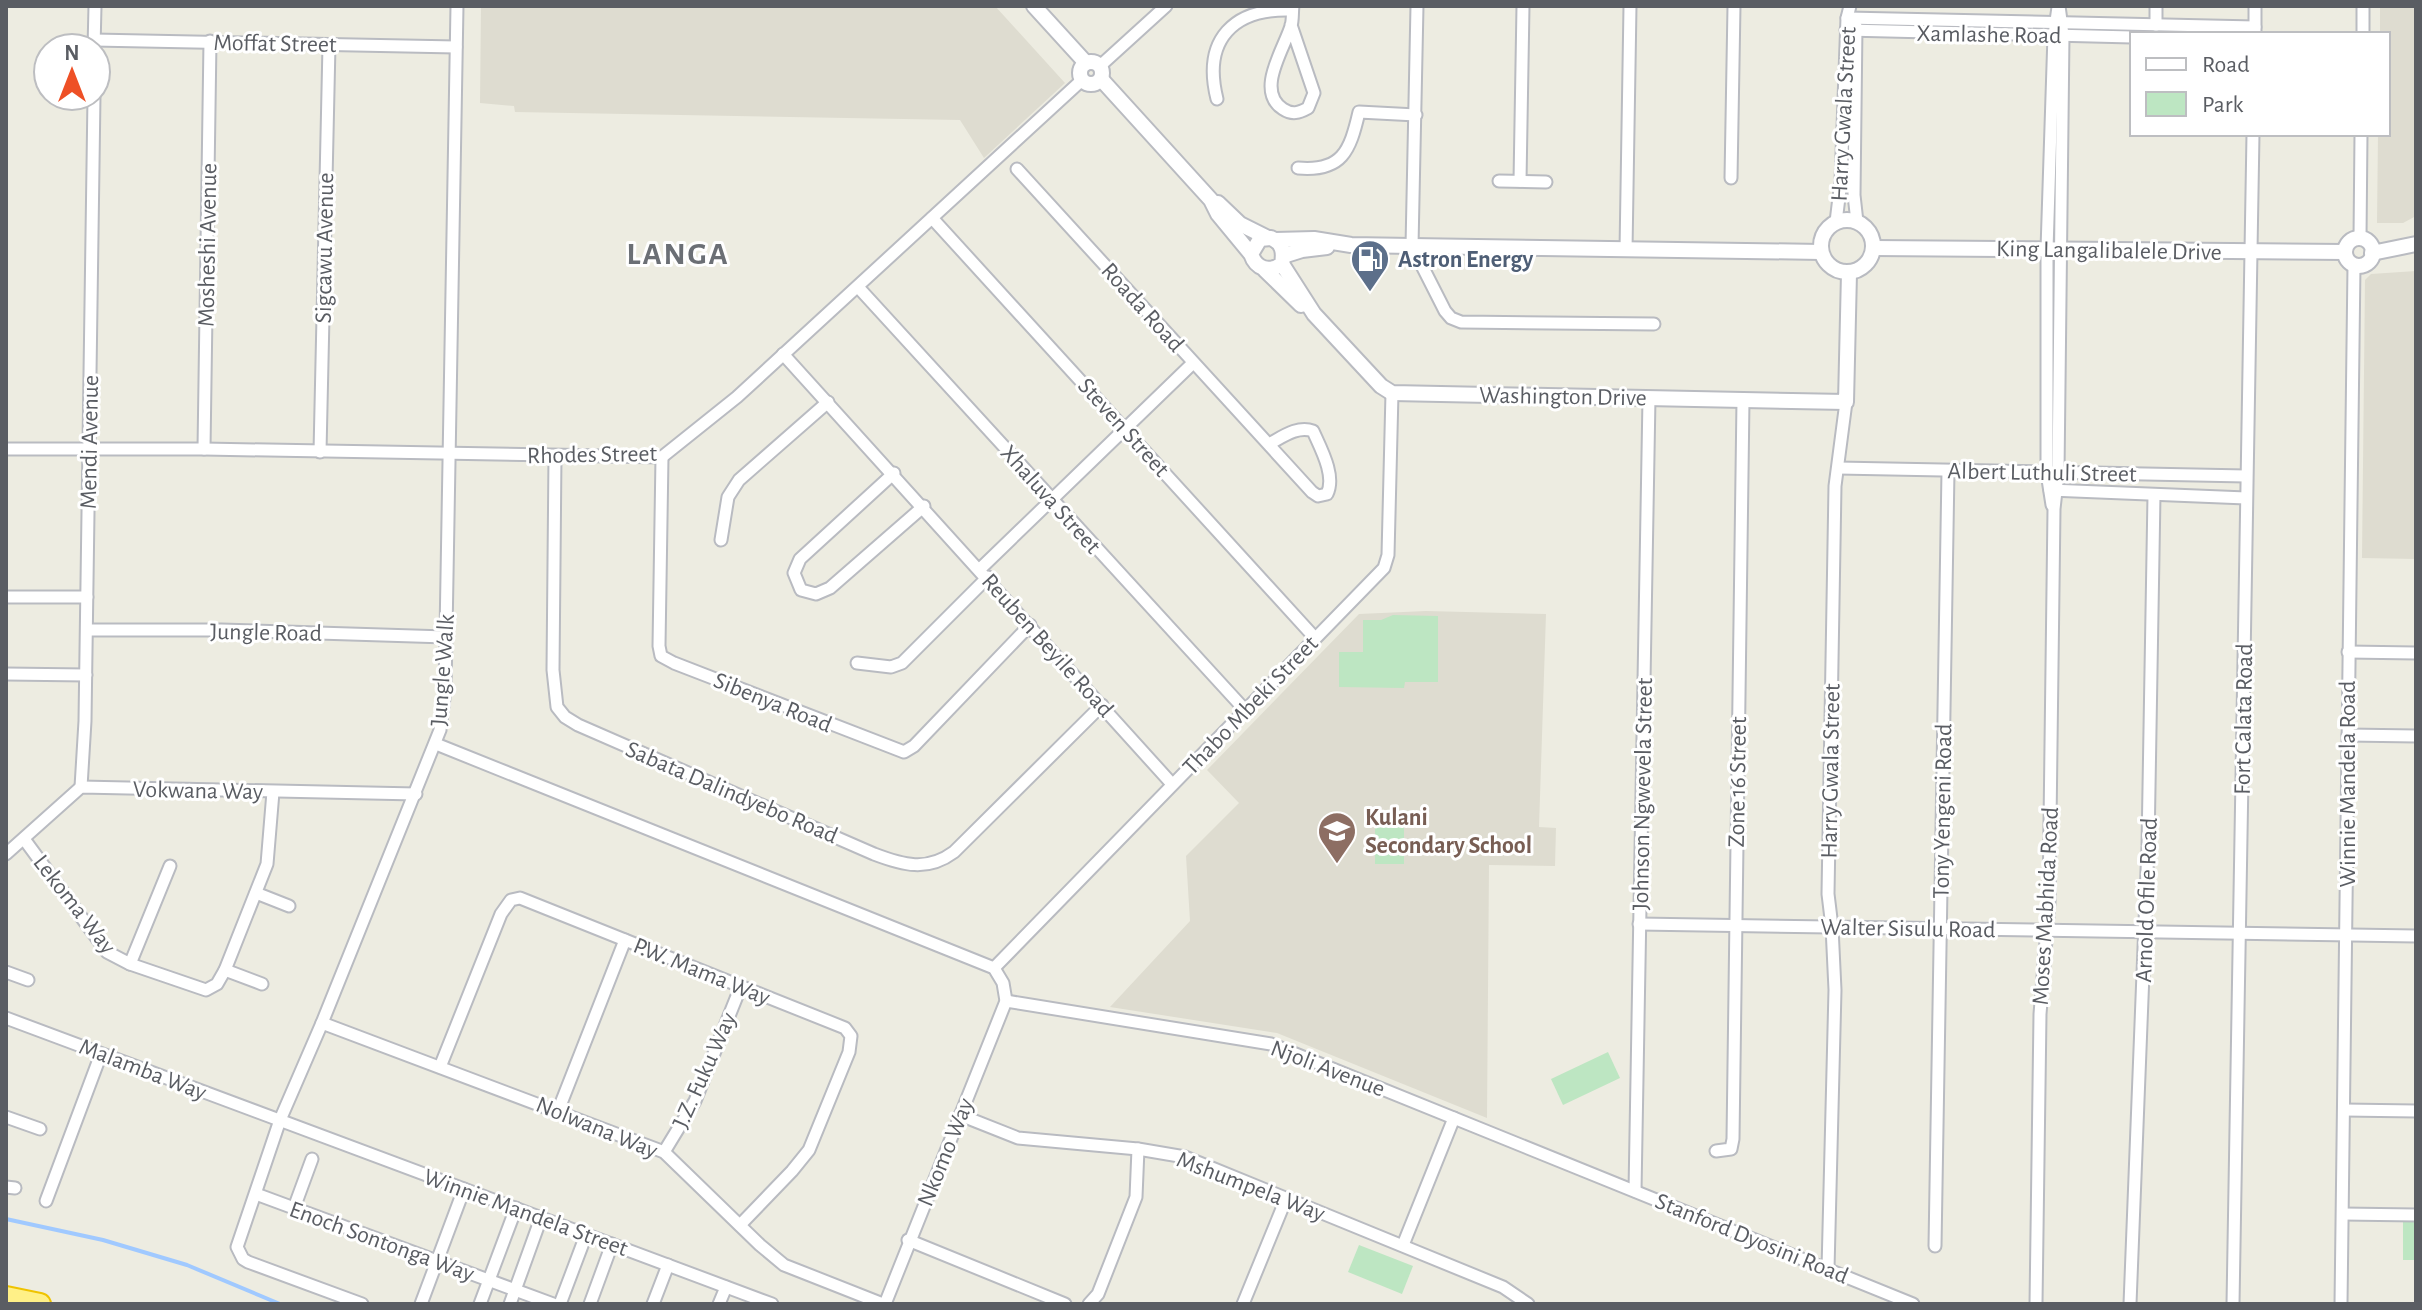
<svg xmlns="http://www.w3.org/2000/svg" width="2422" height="1310" font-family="'Alegreya Sans',sans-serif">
  <rect width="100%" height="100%" fill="#edece1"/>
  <g fill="#dedcd0">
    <path d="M 481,6 L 995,6 L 1065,83 L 984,158 L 960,120 L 515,112 L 514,106 L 480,103 Z"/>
    <path d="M 2380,6 L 2416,6 L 2416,216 L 2403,223 L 2377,223 L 2378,134 L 2388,134 L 2388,34 L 2380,34 Z"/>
    <path d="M 2416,271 L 2416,559 L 2362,558 L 2365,280 L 2371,274 Z"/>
    <path d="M 1426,611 L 1546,614 L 1539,827 L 1556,828 L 1555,866 L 1489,865 L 1487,1118 L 1277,1033 L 1110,1007 L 1190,921 L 1186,856 L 1239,803 L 1207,770 L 1359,614 Z"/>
  </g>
  <g fill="#bde6c2">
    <path d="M 1393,615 L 1438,616 L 1438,682 L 1405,682 L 1404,688 L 1339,687 L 1339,652 L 1363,652 L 1363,620 L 1381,620 Z"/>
    <rect x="1375" y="812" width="29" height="52"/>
    <path d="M 1608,1052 L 1620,1078 L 1563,1105 L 1551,1079 Z"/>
    <rect x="2403" y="1219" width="13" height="41"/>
    <path d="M 1359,1245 L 1413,1266 L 1402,1294 L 1348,1272 Z"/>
  </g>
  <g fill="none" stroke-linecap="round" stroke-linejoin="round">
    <path stroke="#a0c9ff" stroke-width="4" d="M 6,1219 L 103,1240 L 187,1265 L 280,1304"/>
    <g stroke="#b9bbc1" stroke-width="15">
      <g id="minor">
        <path d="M 1417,6 L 1412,246 L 1445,311 L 1451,318 L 1461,322 L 1654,324"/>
        <path d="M 2255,6 L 2255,33"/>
        <path d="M 1847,18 L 2255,27"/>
        <path d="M 1291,25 L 1314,93 L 1308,108 C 1299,113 1292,115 1283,109 C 1255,91 1284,49 1291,26 C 1293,20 1292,12 1293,6"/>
        <path d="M 2156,25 L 2156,6"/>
        <path d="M 1856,26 L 1854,195 L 1857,222"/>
        <path d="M 1846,30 L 2132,37"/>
        <path d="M 2363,34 L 2363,6"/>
        <path d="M 94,40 L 456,47"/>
        <path d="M 94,48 L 95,6"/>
        <path d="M 1100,66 L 1166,6"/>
        <path d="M 1217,99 C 1202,39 1234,8 1292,10"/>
        <path d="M 1298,168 C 1342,172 1350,151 1359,112 L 1416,115"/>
        <path d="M 1017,169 L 1312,492 L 1318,496 L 1327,494 C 1336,476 1321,449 1313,431 C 1298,425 1282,437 1269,444"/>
        <path d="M 1731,178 L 1734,6"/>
        <path d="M 1499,181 L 1546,182"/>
        <path d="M 1520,181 L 1523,6"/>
        <path d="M 932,218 L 1315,638"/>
        <path d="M 1836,222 L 1841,181 L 1847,18 L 1850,6"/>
        <path d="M 2360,238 L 2361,134"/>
        <path d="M 1626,250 L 1630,6"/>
        <path d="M 858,287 L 1245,710"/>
        <path d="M 783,354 L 1172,784"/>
        <path d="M 6,449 L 204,449 L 662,457 L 737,397 L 1082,80"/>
        <path d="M 204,449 L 210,41"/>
        <path d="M 320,452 L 329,45"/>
        <path d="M 555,456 L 553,670 L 557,707 L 565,717 L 578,725 L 874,854 C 903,865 927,872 954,852 L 1102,705"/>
        <path d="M 662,457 L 659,646 L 661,656 L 674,663 L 904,752 L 914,746 L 1030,625"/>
        <path d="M 1838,468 L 2246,476"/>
        <path d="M 894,473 L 800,559 L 794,573 L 801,590 L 816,594 L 830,588 L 924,506"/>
        <path d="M 2050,490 L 2246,498"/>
        <path d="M 2052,505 L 2047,473 L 2047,249 L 2054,35 L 2058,7"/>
        <path d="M 721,540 L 728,497 L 739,480 L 828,402"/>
        <path d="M 980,569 L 1193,363"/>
        <path d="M 6,597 L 87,597"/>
        <path d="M 87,630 L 221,630 L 446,637"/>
        <path d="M 2348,652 L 2416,653"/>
        <path d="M 857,663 L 891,667 L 902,663 L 988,577"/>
        <path d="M 6,674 L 86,675"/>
        <path d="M 2348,735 L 2416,736"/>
        <path d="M 436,744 L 994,968 L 1003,983 L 1006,1001 L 885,1304"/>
        <path d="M 81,787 L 85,721 L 94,96"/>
        <path d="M 24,839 L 107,952 L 130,964 L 206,990 L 217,984 L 225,970 L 267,864 L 273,792"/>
        <path d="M 6,854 L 81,787 L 416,794"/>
        <path d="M 256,893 L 289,906"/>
        <path d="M 1639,924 L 2416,936"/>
        <path d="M 130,964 L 170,866"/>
        <path d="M 994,968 L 1384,568 L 1388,555 L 1392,393"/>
        <path d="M 225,970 L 262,984"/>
        <path d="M 6,972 L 28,980"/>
        <path d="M 1006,1001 L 1271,1044 L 1913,1304"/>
        <path d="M 6,1018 L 772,1304"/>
        <path d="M 322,1023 L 664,1152 L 760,1245 L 784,1265 L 883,1304"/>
        <path d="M 440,1067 L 501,914 L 511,900 L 520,898 L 845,1028 L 851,1036 L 849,1052 L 809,1150 L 792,1171 L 740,1225"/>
        <path d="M 2344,1110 L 2416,1111"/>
        <path d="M 558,1111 L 625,940"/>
        <path d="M 960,1115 L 1018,1138 L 1138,1149 L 1185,1157 L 1503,1287 L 1528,1304"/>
        <path d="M 6,1117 L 40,1129"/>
        <path d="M 1716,1151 L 1731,1149 L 1733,1139 L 1743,400"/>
        <path d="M 664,1152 L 695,1101 L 741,986"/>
        <path d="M 6,1187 L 15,1188"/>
        <path d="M 1635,1191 L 1649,398"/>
        <path d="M 256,1194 L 553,1304"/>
        <path d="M 46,1201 L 101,1054"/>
        <path d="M 294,1208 L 312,1159"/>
        <path d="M 2343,1214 L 2416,1215"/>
        <path d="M 908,1240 L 1065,1304"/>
        <path d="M 1403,1245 L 1454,1118"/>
        <path d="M 1935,1246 L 1948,471"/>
        <path d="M 1828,1269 L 1835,990 L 1832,927 L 1828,894 L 1835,486 L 1846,402"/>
        <path d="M 362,1304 L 248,1262 L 243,1259 L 237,1247 L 280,1120 L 322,1023 L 440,730 L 445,690 L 457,6"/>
        <path d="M 421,1304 L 464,1189"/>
        <path d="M 480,1304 L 516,1208"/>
        <path d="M 510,1304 L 541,1218"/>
        <path d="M 560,1304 L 586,1235"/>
        <path d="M 590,1304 L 612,1244"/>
        <path d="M 653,1304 L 668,1265"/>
        <path d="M 719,1304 L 726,1287"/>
        <path d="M 1089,1304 L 1098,1294 L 1136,1197 L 1138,1149"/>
        <path d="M 1243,1304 L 1286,1199"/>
        <path d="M 2036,1304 L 2040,1014 L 2049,903 L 2054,509 L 2058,473 L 2063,35 L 2059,6"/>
        <path d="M 2130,1304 L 2148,846 L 2154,495"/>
        <path d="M 2233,1304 L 2253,134"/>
        <path d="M 2341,1304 L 2354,265"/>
      </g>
    </g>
    <g stroke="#b9bbc1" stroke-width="18">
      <g id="tertiary">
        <path d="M 1034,6 L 1086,63"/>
        <circle cx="1091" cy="73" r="11"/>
        <path d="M 1101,79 L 1211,200 L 1218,214 L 1251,254 C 1256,269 1269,273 1282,264 C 1284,252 1283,243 1271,238 L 1260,239 L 1251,254"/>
        <path d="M 1218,203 L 1240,224 L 1266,237"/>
        <circle cx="1847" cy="246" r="26"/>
        <circle cx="2359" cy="252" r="14"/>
        <path d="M 1275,240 L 1314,239 L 1351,245 L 1412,246 L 1821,252"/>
        <path d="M 1873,248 L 2345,252"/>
        <path d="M 2372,253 L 2416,244"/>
        <path d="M 1283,256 L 1302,250 L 1327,247"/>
        <path d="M 1282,264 L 1314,314 L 1381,386 L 1392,393 L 1846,402 L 1849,273"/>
        <path d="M 1265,270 L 1301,305"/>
      </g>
    </g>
    <g stroke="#efc300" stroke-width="24">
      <path id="motorway" d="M 6,1297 L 40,1304"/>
    </g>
    <use href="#minor" stroke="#fff" stroke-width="11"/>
    <use href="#tertiary" stroke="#fff" stroke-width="14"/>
    <use href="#motorway" stroke="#fff087" stroke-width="20"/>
  </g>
  <defs>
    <g id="fuel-pin" transform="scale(2)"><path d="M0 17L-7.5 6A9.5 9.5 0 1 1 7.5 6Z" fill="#5c6f8a" stroke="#fff"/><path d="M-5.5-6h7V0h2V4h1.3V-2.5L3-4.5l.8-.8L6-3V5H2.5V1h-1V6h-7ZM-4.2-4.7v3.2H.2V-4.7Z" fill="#fff"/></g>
    <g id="school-pin" transform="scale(2)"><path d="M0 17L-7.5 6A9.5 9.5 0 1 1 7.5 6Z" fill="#8d6e63" stroke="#fff"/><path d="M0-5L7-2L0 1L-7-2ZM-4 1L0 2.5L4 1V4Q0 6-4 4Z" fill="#fff"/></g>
  </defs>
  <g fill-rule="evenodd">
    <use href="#fuel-pin" x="1370" y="259"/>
    <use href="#school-pin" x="1337" y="831"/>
  </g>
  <g text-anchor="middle" stroke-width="6" stroke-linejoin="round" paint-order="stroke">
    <g font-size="24" fill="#5a5d63" stroke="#fff">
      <text transform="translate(1989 34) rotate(1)" y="8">Xamlashe Road</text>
      <text transform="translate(275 43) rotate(1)" y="8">Moffat Street</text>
      <text transform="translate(1843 114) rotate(-87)" y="8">Harry Gwala Street</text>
      <text transform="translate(207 245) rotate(-89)" y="8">Mosheshi Avenue</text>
      <text transform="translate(324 248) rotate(-89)" y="8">Sigcawu Avenue</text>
      <text transform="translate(2109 250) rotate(1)" y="8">King Langalibalele Drive</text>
      <text transform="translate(1143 307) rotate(48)" y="8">Roada Road</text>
      <text transform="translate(1563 396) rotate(1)" y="8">Washington Drive</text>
      <text transform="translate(1124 427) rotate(48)" y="8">Steven Street</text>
      <text transform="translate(89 442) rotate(-89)" y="8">Mendi Avenue</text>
      <text transform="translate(592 454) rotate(-1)" y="8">Rhodes Street</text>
      <text transform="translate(2042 472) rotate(1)" y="8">Albert Luthuli Street</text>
      <text transform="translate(1051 499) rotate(48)" y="8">Xhaluva Street</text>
      <text transform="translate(266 632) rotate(1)" y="8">Jungle Road</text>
      <text transform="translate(1048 645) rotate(48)" y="8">Reuben Beyile Road</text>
      <text transform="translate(442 670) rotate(-86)" y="8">Jungle Walk</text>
      <text transform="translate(773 702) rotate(22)" y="8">Sibenya Road</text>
      <text transform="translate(1250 705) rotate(-46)" y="8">Thabo Mbeki Street</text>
      <text transform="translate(2243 719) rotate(-89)" y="8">Fort Calata Road</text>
      <text transform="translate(1830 771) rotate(-89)" y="8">Harry Gwala Street</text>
      <text transform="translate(1737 782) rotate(-89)" y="8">Zone 16 Street</text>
      <text transform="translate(2347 784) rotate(-90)" y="8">Winnie Mandela Road</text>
      <text transform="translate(198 790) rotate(1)" y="8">Vokwana Way</text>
      <text transform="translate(732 792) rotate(23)" y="8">Sabata Dalindyebo Road</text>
      <text transform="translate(1642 794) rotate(-89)" y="8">Johnson Ngwevela Street</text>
      <text transform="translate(1942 811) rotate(-89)" y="8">Tony Yengeni Road</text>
      <text transform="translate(2146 900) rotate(-88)" y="8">Arnold Ofile Road</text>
      <text transform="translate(75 904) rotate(52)" y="8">Lekoma Way</text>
      <text transform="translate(2045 906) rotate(-87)" y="8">Moses Mabhida Road</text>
      <text transform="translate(1908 928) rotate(1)" y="8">Walter Sisulu Road</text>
      <text transform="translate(702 971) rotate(22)" y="8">P.W. Mama Way</text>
      <text transform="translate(1328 1068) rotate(21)" y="8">Njoli Avenue</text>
      <text transform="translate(143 1069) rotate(21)" y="8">Malamba Way</text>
      <text transform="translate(704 1070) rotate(-66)" y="8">J.Z. Fuku Way</text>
      <text transform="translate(597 1127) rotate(22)" y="8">Nolwana Way</text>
      <text transform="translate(945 1152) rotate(-68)" y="8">Nkomo Way</text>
      <text transform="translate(1251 1186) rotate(21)" y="8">Mshumpela Way</text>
      <text transform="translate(526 1212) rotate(20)" y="8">Winnie Mandela Street</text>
      <text transform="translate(1752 1238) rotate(22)" y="8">Stanford Dyosini Road</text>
      <text transform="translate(382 1241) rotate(20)" y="8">Enoch Sontonga Way</text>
    </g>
    <g font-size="24" font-weight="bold" fill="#4e5e75" stroke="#fff" text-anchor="start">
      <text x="1398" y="267">Astron Energy</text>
    </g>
    <g font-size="24" font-weight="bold" fill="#785e54" stroke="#fff" text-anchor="start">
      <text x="1365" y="825">Kulani<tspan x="1365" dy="28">Secondary School</tspan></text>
    </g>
    <g font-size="32" font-weight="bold" letter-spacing="2" fill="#6b6f75" stroke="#fff">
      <text x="678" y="264">LANGA</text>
    </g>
  </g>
  <rect width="2422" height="1310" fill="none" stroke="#5a5d63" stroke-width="16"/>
  <rect x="2130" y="32" width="260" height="104" fill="#ffffff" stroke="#bdbec1" stroke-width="2"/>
  <rect x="2146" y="58" width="40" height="12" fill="#ffffff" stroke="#bdbec1" stroke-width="2"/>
  <text x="2202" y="72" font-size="24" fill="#5a5d63">Road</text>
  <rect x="2146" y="92" width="40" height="24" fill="#bde6c2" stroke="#bdbec1" stroke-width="2"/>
  <text x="2202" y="112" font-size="24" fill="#5a5d63">Park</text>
  <g transform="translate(72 72)"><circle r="38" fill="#ffffff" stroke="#bdbec1" stroke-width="2"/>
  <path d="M0-6L14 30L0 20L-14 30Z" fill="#ee5026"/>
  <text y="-12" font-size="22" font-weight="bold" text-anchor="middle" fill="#5a5d63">N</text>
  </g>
</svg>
